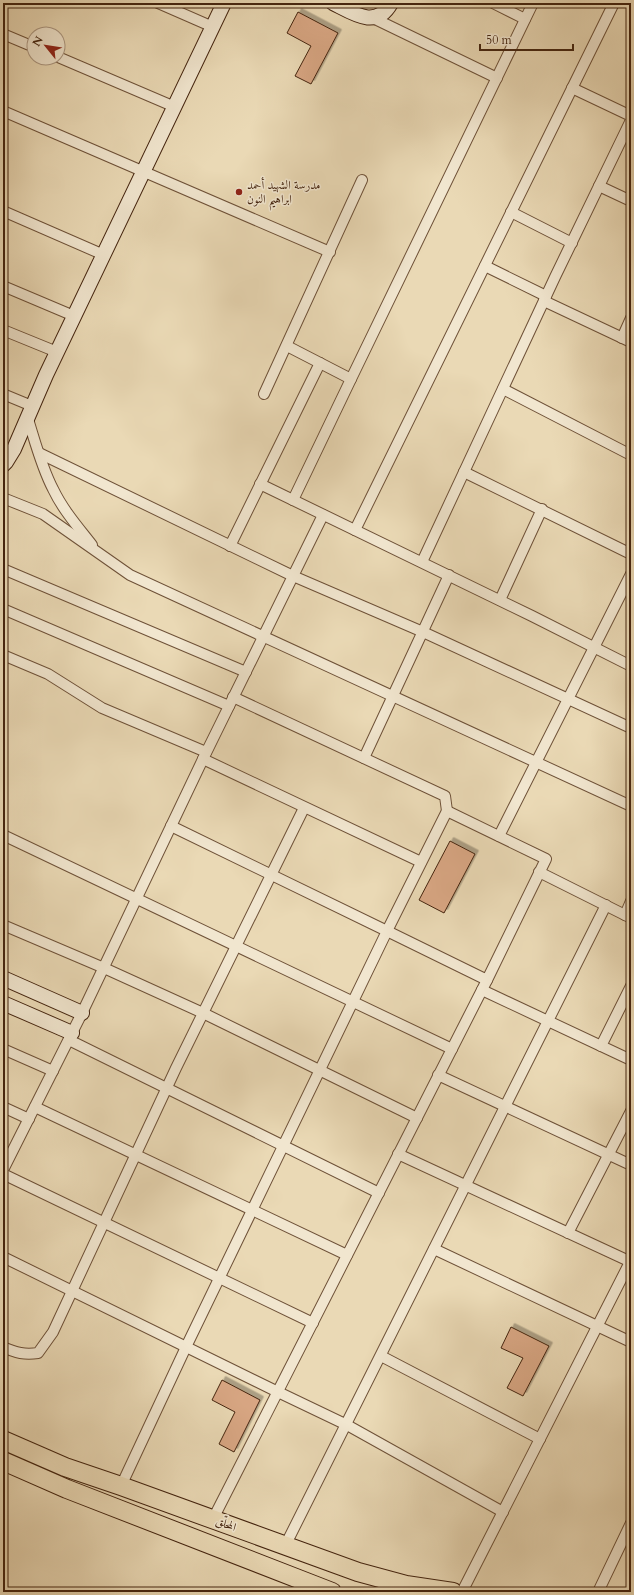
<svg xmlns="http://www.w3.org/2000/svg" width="634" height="1595" font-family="Cardo,Amiri,serif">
  <defs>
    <filter id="shadow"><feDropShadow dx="3.5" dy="-3.5" stdDeviation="0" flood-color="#0004"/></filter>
  </defs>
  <rect width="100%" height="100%" fill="#ead9b5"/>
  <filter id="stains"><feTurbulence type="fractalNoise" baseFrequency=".005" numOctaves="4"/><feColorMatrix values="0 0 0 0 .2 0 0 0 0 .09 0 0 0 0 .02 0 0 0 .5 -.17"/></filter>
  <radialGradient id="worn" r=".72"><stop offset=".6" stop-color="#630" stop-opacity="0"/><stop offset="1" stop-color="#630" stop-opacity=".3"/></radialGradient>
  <g fill="#d9a784" stroke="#44240f" filter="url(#shadow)">
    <path d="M 298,12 L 338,33 L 311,84 L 295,76 L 311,46 L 287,33 Z"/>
    <path d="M 450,841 L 475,854 L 444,913 L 419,900 Z"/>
    <path d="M 511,1327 L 549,1346 L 523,1396 L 507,1388 L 523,1358 L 501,1348 Z"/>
    <path d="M 222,1380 L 260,1400 L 234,1452 L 219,1444 L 235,1412 L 212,1400 Z"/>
  </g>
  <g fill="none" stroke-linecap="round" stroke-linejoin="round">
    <g stroke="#6e5138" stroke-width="12">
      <g id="street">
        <path d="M 158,3 L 213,27"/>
        <path d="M 493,3 L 525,19"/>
        <path d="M 373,18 L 497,78"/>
        <path d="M 3,34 L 34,47"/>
        <path d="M 58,57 L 175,107"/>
        <path d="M 572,88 L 631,116"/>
        <path d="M 3,111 L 330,252"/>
        <path d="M 599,186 L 631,201"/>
        <path d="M 3,211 L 104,255"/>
        <path d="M 511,212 L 572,243"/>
        <path d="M 485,266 L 546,296"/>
        <path d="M 3,286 L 74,316"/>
        <path d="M 544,301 L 631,342"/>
        <path d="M 3,330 L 57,352"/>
        <path d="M 622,338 L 631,318"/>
        <path d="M 287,346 L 351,379 L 293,500"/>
        <path d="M 351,379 L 533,3"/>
        <path d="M 503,389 L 631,455"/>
        <path d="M 3,394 L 32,406"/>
        <path d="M 264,394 L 362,180"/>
        <path d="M 27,416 C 35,441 41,466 53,489 C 63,510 78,527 92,545"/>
        <path d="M 39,453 L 293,576 L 423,632 L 631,728"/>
        <path d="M 464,472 L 631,554"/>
        <path d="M 260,484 L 532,616 L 631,666"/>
        <path d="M 3,498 L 43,514 L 130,575 L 631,806"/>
        <path d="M 355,530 L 614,3"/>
        <path d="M 230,546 L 320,363"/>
        <path d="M 422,562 L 555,277 L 631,120"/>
        <path d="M 3,569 L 246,672"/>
        <path d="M 500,600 L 542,509"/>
        <path d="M 3,609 L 229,706"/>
        <path d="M 3,655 L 48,674 L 102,708 L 206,752"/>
        <path d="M 233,697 L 445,796 L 447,811"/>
        <path d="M 364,758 L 449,575"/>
        <path d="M 203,759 L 421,862"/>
        <path d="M 447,811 L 546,859 L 487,980 L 387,931 Z"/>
        <path d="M 3,835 L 452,1049"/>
        <path d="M 499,836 L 631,574"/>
        <path d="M 539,872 L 631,918"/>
        <path d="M 625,915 L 631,901"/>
        <path d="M 3,925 L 104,968 L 203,1013 L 417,1118"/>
        <path d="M 482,990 L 631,1060"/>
        <path d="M 69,1040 L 379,1193"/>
        <path d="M 601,1046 L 631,986"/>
        <path d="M 3,1049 L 53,1071"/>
        <path d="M 438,1075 L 631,1165"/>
        <path d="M 3,1107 L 29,1119"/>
        <path d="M 35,1107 L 347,1255"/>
        <path d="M 398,1154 L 631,1262"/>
        <path d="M 3,1170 L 82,1013 L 203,759 L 323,515"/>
        <path d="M 3,1174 L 313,1323"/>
        <path d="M 568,1233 L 631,1111"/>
        <path d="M 434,1249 L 631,1342"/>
        <path d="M 3,1257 L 278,1392 L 347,1425 L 503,1512"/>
        <path d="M 3,1347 C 16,1353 25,1355 38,1353 L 53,1332 L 176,1068 L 304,808"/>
        <path d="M 381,1356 L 540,1439"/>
        <path d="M 121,1486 L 186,1347 L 387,931 L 171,826"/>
        <path d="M 213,1519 L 487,980"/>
        <path d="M 285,1546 L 606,905"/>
        <path d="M 462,1592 L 631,1260"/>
        <path d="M 598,1592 L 631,1523"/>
      </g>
    </g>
    <g stroke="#44240f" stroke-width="16">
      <g id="secondary">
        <path d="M 333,3 C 353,13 376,30 391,3"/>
        <path d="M 3,465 L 6,462 L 14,449 L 46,375 L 224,3"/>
        <path d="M 3,978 L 82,1013"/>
        <path d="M 3,1003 L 72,1033"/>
      </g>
    </g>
    <g stroke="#44240f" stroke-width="20">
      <g id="highway">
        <path d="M 3,1440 L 65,1467 L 121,1486 L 358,1572 L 406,1585 L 453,1592"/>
        <path d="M 3,1461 L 67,1489 L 332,1592"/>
      </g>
    </g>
    <use href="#street" stroke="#f1e6cf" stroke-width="10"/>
    <use href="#secondary" stroke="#f1e6cf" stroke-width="14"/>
    <use href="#highway" stroke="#ead9b5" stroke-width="18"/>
  </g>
  <circle fill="#8f2418" stroke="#f1e6cf" stroke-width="1.5" cx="239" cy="192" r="4"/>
  <g text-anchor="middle" stroke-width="3" stroke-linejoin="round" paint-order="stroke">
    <g font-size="12" fill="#44240f" stroke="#f1e6cf" text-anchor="start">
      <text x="247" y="189">مدرسة الشهيد أحمد<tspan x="247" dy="14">ابراهيم النون</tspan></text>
    </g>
    <g font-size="12" fill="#44240f" stroke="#f1e6cf">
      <text transform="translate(226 1524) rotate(20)" y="4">المحلّق</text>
    </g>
  </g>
  <rect width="634" height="1595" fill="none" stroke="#ead9b5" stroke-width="16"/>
  <rect x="4" y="4" width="626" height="1587" fill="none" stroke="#44240f" stroke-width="2"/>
  <rect x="8" y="8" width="618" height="1579" fill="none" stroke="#44240f"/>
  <g transform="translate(46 46) rotate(300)"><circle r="19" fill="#f1e6cf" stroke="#ac9882"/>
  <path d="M0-3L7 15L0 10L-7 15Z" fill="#8f2418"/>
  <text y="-6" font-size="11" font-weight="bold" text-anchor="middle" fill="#44240f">N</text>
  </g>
  <path d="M480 44v6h93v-6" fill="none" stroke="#44240f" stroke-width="2"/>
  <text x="486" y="44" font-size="12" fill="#44240f" stroke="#f1e6cf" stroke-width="3" paint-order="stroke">50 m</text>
  <rect width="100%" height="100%" filter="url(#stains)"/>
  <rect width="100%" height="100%" fill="url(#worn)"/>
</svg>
